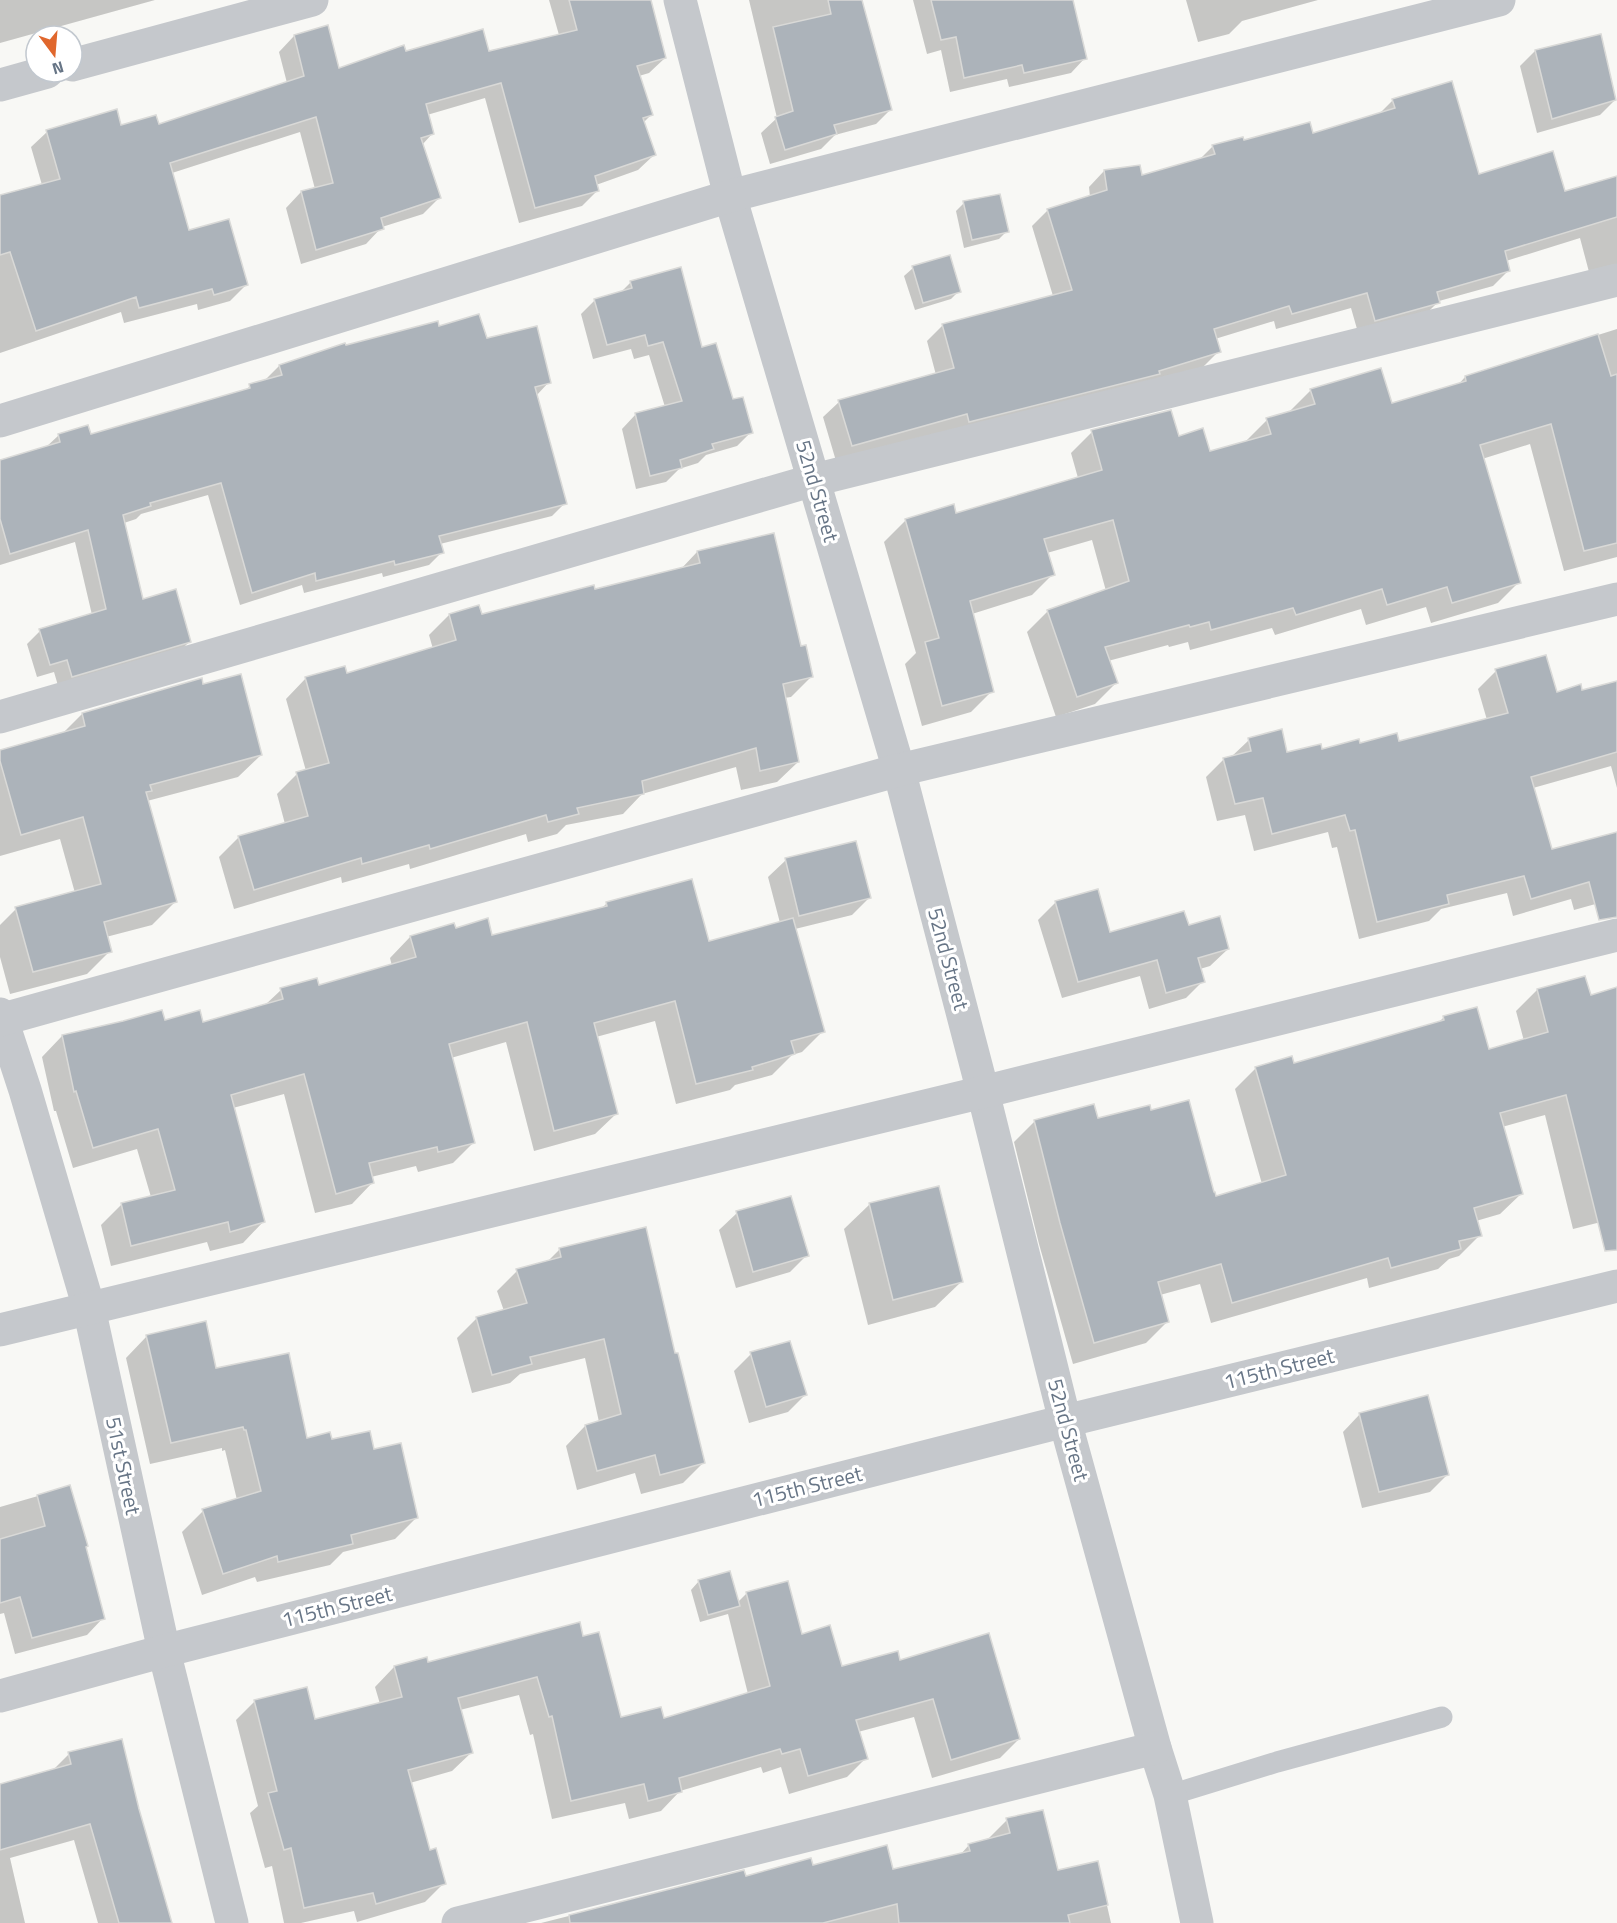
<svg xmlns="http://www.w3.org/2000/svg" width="1617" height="1923" font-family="'Titillium Web',sans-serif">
  <rect width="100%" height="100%" fill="#f8f8f5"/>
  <g fill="#0003">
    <path d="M 0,0 L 155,0 L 0,43 Z"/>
    <path d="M 549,0 L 649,0 L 665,58 L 649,73 L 639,76 L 651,115 L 643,123 L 654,155 L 638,170 L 596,185 L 598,190 L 582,206 L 519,223 L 485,98 L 427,115 L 432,134 L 422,145 L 439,198 L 423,214 L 382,227 L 366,244 L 301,264 L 286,208 L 301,192 L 315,189 L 300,132 L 172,173 L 188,232 L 246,285 L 230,301 L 198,310 L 197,304 L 124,323 L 121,312 L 0,353 L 0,196 L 42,185 L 31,147 L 47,132 L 158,126 L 287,83 L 279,52 L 294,36 L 338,70 L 406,52 L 488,52 L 559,35 Z"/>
    <path d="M 749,0 L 861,0 L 891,109 L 876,124 L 835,135 L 821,149 L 770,164 L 761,133 L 777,118 Z"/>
    <path d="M 913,0 L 1072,0 L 1085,58 L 1071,73 L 1009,87 L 1007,79 L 950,92 L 941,50 L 927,54 Z"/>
    <path d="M 1186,0 L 1318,0 L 1242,21 L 1229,34 L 1198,42 Z"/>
    <path d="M 1535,51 L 1615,100 L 1600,115 L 1537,133 L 1520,66 Z"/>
    <path d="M 1393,100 L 1478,176 L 1564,192 L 1617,177 L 1617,265 L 1589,272 L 1580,238 L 1506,261 L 1509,270 L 1493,286 L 1439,301 L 1422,318 L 1359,336 L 1351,308 L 1276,329 L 1274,321 L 1215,339 L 1219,351 L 1203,367 L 836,461 L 823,417 L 839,402 L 936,375 L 927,341 L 943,325 L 1053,296 L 1032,226 L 1048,210 L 1090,197 L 1089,187 L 1104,171 L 1140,177 L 1199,160 L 1213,146 L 1312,135 L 1378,115 Z"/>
    <path d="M 964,203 L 1007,231 L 999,239 L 964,248 L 956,211 Z"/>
    <path d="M 913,268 L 959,291 L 951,299 L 915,310 L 904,276 Z"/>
    <path d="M 631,282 L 701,349 L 751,432 L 737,446 L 706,455 L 698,463 L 679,469 L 666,482 L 636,489 L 622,429 L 636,414 L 665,407 L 649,355 L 634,359 L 631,349 L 593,359 L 581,314 L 595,300 L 620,293 Z"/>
    <path d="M 438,327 L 486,340 L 549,382 L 536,396 L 565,503 L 552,516 L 440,544 L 442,552 L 429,565 L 383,577 L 382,573 L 304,593 L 302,585 L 240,605 L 208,495 L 141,514 L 136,519 L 124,523 L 142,601 L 190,641 L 177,654 L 59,689 L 54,672 L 37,677 L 27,644 L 40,631 L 92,615 L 75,542 L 0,565 L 0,462 L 45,448 L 59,435 L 90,436 L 244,392 L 250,386 L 267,381 L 266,379 L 279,366 L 345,347 Z"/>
    <path d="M 1617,329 L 1617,557 L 1564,571 L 1530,444 L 1482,459 L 1519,582 L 1498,603 L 1431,623 L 1426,607 L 1366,625 L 1361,609 L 1275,635 L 1272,628 L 1190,650 L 1188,642 L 1169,647 L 1168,645 L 1108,661 L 1116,683 L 1095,704 L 1056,717 L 1027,632 L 1048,611 L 1106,591 L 1092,540 L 1047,553 L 1053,574 L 1032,595 L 972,614 L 992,691 L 971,712 L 922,726 L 905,664 L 916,653 L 884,542 L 905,521 L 953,506 L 955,515 L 1078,478 L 1071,453 L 1092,432 L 1178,437 L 1209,453 L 1246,442 L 1246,441 L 1267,420 L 1290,411 L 1311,390 L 1391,405 L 1458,385 L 1465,377 Z"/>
    <path d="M 697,552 L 800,648 L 811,677 L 791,697 L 784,698 L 798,762 L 777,782 L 741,790 L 736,767 L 642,794 L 623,814 L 566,825 L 557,834 L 528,842 L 526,834 L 410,869 L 409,864 L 342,883 L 341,877 L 234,909 L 219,857 L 239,837 L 285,824 L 277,794 L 297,774 L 306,771 L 286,699 L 306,678 L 346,675 L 433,649 L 429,635 L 449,615 L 481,615 L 680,570 Z"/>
    <path d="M 1496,671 L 1556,694 L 1581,692 L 1617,682 L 1617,788 L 1611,766 L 1533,788 L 1551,851 L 1617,834 L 1617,898 L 1574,910 L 1571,899 L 1513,916 L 1507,893 L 1441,909 L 1429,921 L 1359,939 L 1337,847 L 1332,848 L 1328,832 L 1254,851 L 1245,815 L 1217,821 L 1206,777 L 1224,759 L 1230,758 L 1249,740 L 1286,753 L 1321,751 L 1358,745 L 1398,743 L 1487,720 L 1478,689 Z"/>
    <path d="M 202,685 L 261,755 L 238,777 L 147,801 L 175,902 L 152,925 L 106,937 L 110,951 L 87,974 L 10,994 L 0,957 L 0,925 L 16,909 L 75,893 L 60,839 L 0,856 L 0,752 L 63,733 L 82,714 Z"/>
    <path d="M 786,860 L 869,898 L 852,915 L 795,929 L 823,1031 L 802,1052 L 792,1055 L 772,1075 L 735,1085 L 730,1090 L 676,1104 L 655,1021 L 596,1037 L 616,1114 L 595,1134 L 534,1151 L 506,1042 L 451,1058 L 474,1142 L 453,1163 L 418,1172 L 416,1166 L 371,1177 L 372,1183 L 352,1204 L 315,1213 L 284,1094 L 233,1108 L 263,1222 L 243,1243 L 210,1251 L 207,1242 L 111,1266 L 101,1225 L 122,1204 L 151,1197 L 137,1149 L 73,1168 L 56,1111 L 54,1111 L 42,1057 L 62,1036 L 163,1022 L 202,1024 L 265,1005 L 281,990 L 318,987 L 392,966 L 390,958 L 410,937 L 455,929 L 491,937 L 601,909 L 607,903 L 708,942 L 780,923 L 768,877 Z"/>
    <path d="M 1097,891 L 1109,934 L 1188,927 L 1228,949 L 1210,966 L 1200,969 L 1203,981 L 1186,998 L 1149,1009 L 1140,976 L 1062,998 L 1038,920 L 1055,903 Z"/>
    <path d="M 1617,989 L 1617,1218 L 1573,1229 L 1545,1115 L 1502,1127 L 1522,1193 L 1500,1214 L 1476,1221 L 1480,1235 L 1459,1256 L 1449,1259 L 1438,1269 L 1369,1288 L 1367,1278 L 1211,1323 L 1200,1284 L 1160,1295 L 1168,1321 L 1146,1343 L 1073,1364 L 1039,1244 L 1014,1142 L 1035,1121 L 1097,1120 L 1150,1112 L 1215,1197 L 1262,1184 L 1235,1089 L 1256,1068 L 1293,1065 L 1437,1024 L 1444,1017 L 1488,1050 L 1524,1041 L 1516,1011 L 1537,990 L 1590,997 Z"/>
    <path d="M 870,1204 L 961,1282 L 935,1307 L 868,1325 L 844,1229 Z"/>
    <path d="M 737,1213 L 807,1255 L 790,1272 L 736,1288 L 719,1230 Z"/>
    <path d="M 559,1250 L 703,1463 L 683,1483 L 641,1494 L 635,1473 L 577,1490 L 566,1446 L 585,1426 L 599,1422 L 585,1358 L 520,1374 L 510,1383 L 472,1393 L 457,1338 L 477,1318 L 504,1311 L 497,1291 L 517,1271 L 547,1262 Z"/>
    <path d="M 147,1336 L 215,1370 L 306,1439 L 331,1441 L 373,1451 L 417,1517 L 395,1539 L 343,1552 L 330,1565 L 257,1582 L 255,1577 L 202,1595 L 182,1532 L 203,1511 L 237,1500 L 225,1450 L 222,1451 L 222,1448 L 150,1464 L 126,1358 Z"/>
    <path d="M 751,1354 L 805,1395 L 788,1412 L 749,1423 L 734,1371 Z"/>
    <path d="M 1360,1414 L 1447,1475 L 1430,1492 L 1362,1508 L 1343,1432 Z"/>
    <path d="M 69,1487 L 103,1618 L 87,1635 L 15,1654 L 4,1613 L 0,1614 L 0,1507 Z"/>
    <path d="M 699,1581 L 738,1602 L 746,1594 L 787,1583 L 801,1635 L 841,1668 L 899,1662 L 1019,1739 L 1000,1758 L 932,1778 L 914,1717 L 858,1732 L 866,1758 L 847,1777 L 789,1794 L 781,1767 L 763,1773 L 761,1767 L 680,1791 L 661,1811 L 629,1819 L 625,1803 L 552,1819 L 533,1734 L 530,1735 L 519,1695 L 460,1710 L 472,1752 L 452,1771 L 410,1783 L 429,1852 L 444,1883 L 425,1902 L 357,1922 L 354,1911 L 301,1923 L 284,1923 L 272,1866 L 265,1868 L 250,1813 L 258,1806 L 236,1720 L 255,1701 L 314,1720 L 380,1704 L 375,1687 L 394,1667 L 426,1658 L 427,1664 L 582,1638 L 620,1719 L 663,1720 L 748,1694 L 728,1614 L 700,1622 L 691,1590 Z"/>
    <path d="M 69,1754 L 165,1923 L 98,1923 L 74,1840 L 10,1858 L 25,1923 L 0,1923 L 0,1785 L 52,1771 Z"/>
    <path d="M 1007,1820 L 1057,1872 L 1097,1862 L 1111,1923 L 541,1923 L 743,1872 L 744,1878 L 812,1867 L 892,1871 L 960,1855 L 969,1845 L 986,1841 Z"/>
  </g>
  <g fill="#acb3ba" stroke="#d9d9d7" stroke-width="1.5">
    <path d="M 569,0 L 651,0 L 666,58 L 637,66 L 653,115 L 643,118 L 656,155 L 595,176 L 599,191 L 535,208 L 501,83 L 426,104 L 434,134 L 421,138 L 441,198 L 381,218 L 384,229 L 316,250 L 301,191 L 333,183 L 316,117 L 170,163 L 189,230 L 229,219 L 248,285 L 214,295 L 212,289 L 139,308 L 136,297 L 36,331 L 10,252 L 0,255 L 0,195 L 60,179 L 46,130 L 117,109 L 121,125 L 156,115 L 159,124 L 304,76 L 294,35 L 328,25 L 339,68 L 404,45 L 406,51 L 483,29 L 489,51 L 577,30 Z"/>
    <path d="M 828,0 L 862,0 L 892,110 L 834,125 L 837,134 L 785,150 L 775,117 L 793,111 L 773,27 L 831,14 Z"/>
    <path d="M 931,0 L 1073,0 L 1087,59 L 1024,73 L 1022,65 L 964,78 L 956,37 L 941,40 Z"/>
    <path d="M 1601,34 L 1616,100 L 1552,119 L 1535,50 Z"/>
    <path d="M 1452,81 L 1479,174 L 1553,151 L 1565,191 L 1617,176 L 1617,217 L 1505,251 L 1510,271 L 1437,292 L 1440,303 L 1375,321 L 1367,293 L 1292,314 L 1289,306 L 1214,329 L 1221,352 L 1159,371 L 1160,374 L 969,422 L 967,414 L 852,446 L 838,400 L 954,368 L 942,324 L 1072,290 L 1047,209 L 1107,190 L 1104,170 L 1140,165 L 1142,175 L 1215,154 L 1212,145 L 1243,137 L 1244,140 L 1310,122 L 1313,133 L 1395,108 L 1392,99 Z"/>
    <path d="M 1000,194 L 1009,232 L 972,240 L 963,201 Z"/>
    <path d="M 950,255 L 961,292 L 923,303 L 912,266 Z"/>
    <path d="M 681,267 L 702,347 L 716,343 L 733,399 L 743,397 L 753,433 L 712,444 L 714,449 L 680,460 L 682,468 L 650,476 L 635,413 L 682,401 L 663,342 L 648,346 L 645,335 L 607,345 L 594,299 L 632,288 L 630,281 Z"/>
    <path d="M 479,314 L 487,338 L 537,326 L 551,383 L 535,387 L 567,504 L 439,536 L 444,553 L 395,565 L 394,561 L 316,581 L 315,573 L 252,593 L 221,483 L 150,503 L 151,506 L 123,515 L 143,599 L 176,589 L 191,642 L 72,677 L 67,660 L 50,665 L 39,629 L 106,609 L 88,530 L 10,554 L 0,519 L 0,460 L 60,442 L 58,434 L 88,425 L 91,434 L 250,388 L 249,384 L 282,375 L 279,365 L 345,343 L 346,345 L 438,321 L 439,326 Z"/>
    <path d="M 1598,334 L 1611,376 L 1617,374 L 1617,543 L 1584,551 L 1551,424 L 1480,445 L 1521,583 L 1452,603 L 1447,587 L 1387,605 L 1382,589 L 1296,615 L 1293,608 L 1211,630 L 1209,622 L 1190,627 L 1189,625 L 1105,647 L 1118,683 L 1077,697 L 1047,610 L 1129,581 L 1113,520 L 1044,539 L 1055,575 L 970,601 L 994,692 L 942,706 L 925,642 L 939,638 L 905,519 L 954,504 L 956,513 L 1102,470 L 1091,430 L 1171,410 L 1179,436 L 1203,428 L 1210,451 L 1271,434 L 1266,418 L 1315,404 L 1310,389 L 1381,368 L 1392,403 L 1466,381 L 1465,376 Z"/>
    <path d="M 774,533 L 801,646 L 806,645 L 813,677 L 783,684 L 799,762 L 760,771 L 756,748 L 642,781 L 644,794 L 577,808 L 579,814 L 548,822 L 546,815 L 430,849 L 429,845 L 362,864 L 361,858 L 254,890 L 238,836 L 308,816 L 296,772 L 329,763 L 305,677 L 345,666 L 347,673 L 456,640 L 449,614 L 479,605 L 482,614 L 594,585 L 595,589 L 700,563 L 697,551 Z"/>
    <path d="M 1546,655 L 1557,692 L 1581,684 L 1582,690 L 1617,681 L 1617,752 L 1531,777 L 1552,849 L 1617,832 L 1617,917 L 1599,920 L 1589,882 L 1531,899 L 1524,876 L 1447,895 L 1449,904 L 1377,922 L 1355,830 L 1350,831 L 1345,815 L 1272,834 L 1263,798 L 1235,804 L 1223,758 L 1251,751 L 1248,738 L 1282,729 L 1287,752 L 1321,744 L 1322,749 L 1359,739 L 1360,743 L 1397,733 L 1399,741 L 1508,713 L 1495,669 Z"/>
    <path d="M 241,674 L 262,755 L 150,785 L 152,791 L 146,792 L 177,902 L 104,922 L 112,952 L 33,972 L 15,907 L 101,884 L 83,817 L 21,835 L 0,761 L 0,750 L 85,726 L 82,713 L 202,678 L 203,684 Z"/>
    <path d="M 856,841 L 871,898 L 799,916 L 785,858 Z"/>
    <path d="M 692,879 L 709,941 L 793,918 L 825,1032 L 791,1041 L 795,1054 L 752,1067 L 753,1070 L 696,1084 L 675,1001 L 594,1023 L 618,1114 L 554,1131 L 527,1022 L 449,1044 L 475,1143 L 438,1152 L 437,1147 L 369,1163 L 374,1183 L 336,1194 L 304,1074 L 231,1095 L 265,1222 L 230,1232 L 228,1222 L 131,1246 L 121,1203 L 175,1190 L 158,1129 L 93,1148 L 76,1091 L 74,1092 L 62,1035 L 123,1021 L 162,1010 L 165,1020 L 200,1010 L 203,1022 L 283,999 L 280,988 L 317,978 L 319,985 L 416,957 L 410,936 L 454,923 L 456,928 L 488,918 L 492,935 L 607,906 L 606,902 Z"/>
    <path d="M 1098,889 L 1110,932 L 1184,911 L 1189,925 L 1220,916 L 1229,949 L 1198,958 L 1205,982 L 1166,993 L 1157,960 L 1078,982 L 1055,901 Z"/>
    <path d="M 1585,976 L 1591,995 L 1617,987 L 1617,1250 L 1605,1251 L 1566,1095 L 1500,1113 L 1523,1194 L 1474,1208 L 1482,1236 L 1459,1241 L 1461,1249 L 1391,1268 L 1388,1258 L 1232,1303 L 1221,1264 L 1158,1282 L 1169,1322 L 1094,1343 L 1060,1223 L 1034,1120 L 1094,1104 L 1098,1118 L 1150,1105 L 1151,1110 L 1189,1100 L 1214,1192 L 1215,1192 L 1216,1196 L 1286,1175 L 1255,1067 L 1292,1056 L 1294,1063 L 1444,1020 L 1443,1016 L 1477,1007 L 1489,1049 L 1548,1032 L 1537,989 Z"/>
    <path d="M 939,1186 L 963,1282 L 893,1300 L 869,1203 Z"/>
    <path d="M 791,1196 L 809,1256 L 753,1272 L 736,1211 Z"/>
    <path d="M 646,1227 L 675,1353 L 678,1353 L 705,1463 L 660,1475 L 655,1455 L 597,1471 L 585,1425 L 621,1414 L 604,1339 L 530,1357 L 532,1364 L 492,1375 L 476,1317 L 527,1303 L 516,1269 L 561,1257 L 559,1248 Z"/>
    <path d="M 206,1321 L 216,1368 L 289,1353 L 307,1438 L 330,1432 L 332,1439 L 370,1431 L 374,1449 L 401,1443 L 418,1518 L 351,1535 L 353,1544 L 278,1562 L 277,1556 L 223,1574 L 202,1509 L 261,1491 L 246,1430 L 244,1430 L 243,1427 L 171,1443 L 146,1335 Z"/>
    <path d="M 790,1341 L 807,1395 L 766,1407 L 750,1352 Z"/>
    <path d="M 1428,1395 L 1449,1475 L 1379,1492 L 1359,1413 Z"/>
    <path d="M 70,1485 L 88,1546 L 86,1547 L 105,1619 L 32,1638 L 20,1597 L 0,1603 L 0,1539 L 45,1526 L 37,1495 Z"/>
    <path d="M 730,1571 L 740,1606 L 708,1615 L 698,1580 Z"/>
    <path d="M 788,1581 L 802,1634 L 830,1625 L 842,1666 L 898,1651 L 900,1660 L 989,1633 L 1020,1739 L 951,1760 L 933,1699 L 856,1720 L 868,1759 L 808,1776 L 800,1749 L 782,1754 L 780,1749 L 679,1778 L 682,1792 L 648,1801 L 644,1784 L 571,1801 L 552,1716 L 549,1717 L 537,1677 L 458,1698 L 473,1753 L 408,1770 L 430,1850 L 436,1848 L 446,1884 L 376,1904 L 373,1893 L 304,1908 L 291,1848 L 284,1850 L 268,1793 L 277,1791 L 254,1700 L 307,1687 L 315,1719 L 402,1697 L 394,1666 L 427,1657 L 428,1662 L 580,1622 L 583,1636 L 599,1632 L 621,1717 L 661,1707 L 664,1718 L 770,1686 L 746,1592 Z"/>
    <path d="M 122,1739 L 139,1809 L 172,1923 L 119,1923 L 90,1824 L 0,1850 L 0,1784 L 71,1764 L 68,1752 Z"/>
    <path d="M 1043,1810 L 1058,1870 L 1098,1861 L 1108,1905 L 1068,1915 L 1070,1923 L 899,1923 L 897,1904 L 823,1923 L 570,1923 L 569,1915 L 744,1870 L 746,1876 L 811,1858 L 813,1865 L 887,1845 L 893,1869 L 970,1851 L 968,1844 L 1010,1833 L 1006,1818 Z"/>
  </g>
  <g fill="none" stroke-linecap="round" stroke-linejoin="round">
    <path stroke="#c5c8cc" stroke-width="21" d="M 1170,1795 L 1277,1762 L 1442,1717"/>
    <g stroke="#c5c8cc" stroke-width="33">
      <path d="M 680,0 L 730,196 L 899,770 L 983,1092 L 1065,1421 L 1155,1748 L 1170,1795 L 1197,1923"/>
      <path d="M 72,65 L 312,0"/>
      <path d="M 0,85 L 47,72"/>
      <path d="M 0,421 L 730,196 L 1499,0"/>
      <path d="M 0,717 L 814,480 L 1617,280"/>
      <path d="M 0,1014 L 25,1090 L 89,1308 L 164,1651 L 232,1923"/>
      <path d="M 0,1020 L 899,770 L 1617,599"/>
      <path d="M 0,1330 L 983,1092 L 1617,935"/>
      <path d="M 0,1696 L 164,1651 L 1065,1421 L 1617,1286"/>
      <path d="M 458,1923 L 1155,1748"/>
    </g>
  </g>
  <g text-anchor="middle" stroke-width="6" stroke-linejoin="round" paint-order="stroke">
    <g font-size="21" fill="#677586" stroke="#fff">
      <text transform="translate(817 491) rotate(74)" y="7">52nd Street</text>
      <text transform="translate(948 959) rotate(75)" y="7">52nd Street</text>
      <text transform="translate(1279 1369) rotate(-14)" y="7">115th Street</text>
      <text transform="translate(1068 1430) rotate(75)" y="7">52nd Street</text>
      <text transform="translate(123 1466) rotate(78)" y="7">51st Street</text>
      <text transform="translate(807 1487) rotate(-14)" y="7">115th Street</text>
      <text transform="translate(337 1607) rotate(-14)" y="7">115th Street</text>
    </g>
  </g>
  <g transform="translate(54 54) rotate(164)"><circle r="28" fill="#ffffff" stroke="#c2c8cf" stroke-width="1.5"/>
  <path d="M0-4.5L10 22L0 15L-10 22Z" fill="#e0672d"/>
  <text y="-9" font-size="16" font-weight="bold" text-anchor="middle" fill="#677586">N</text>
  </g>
</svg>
